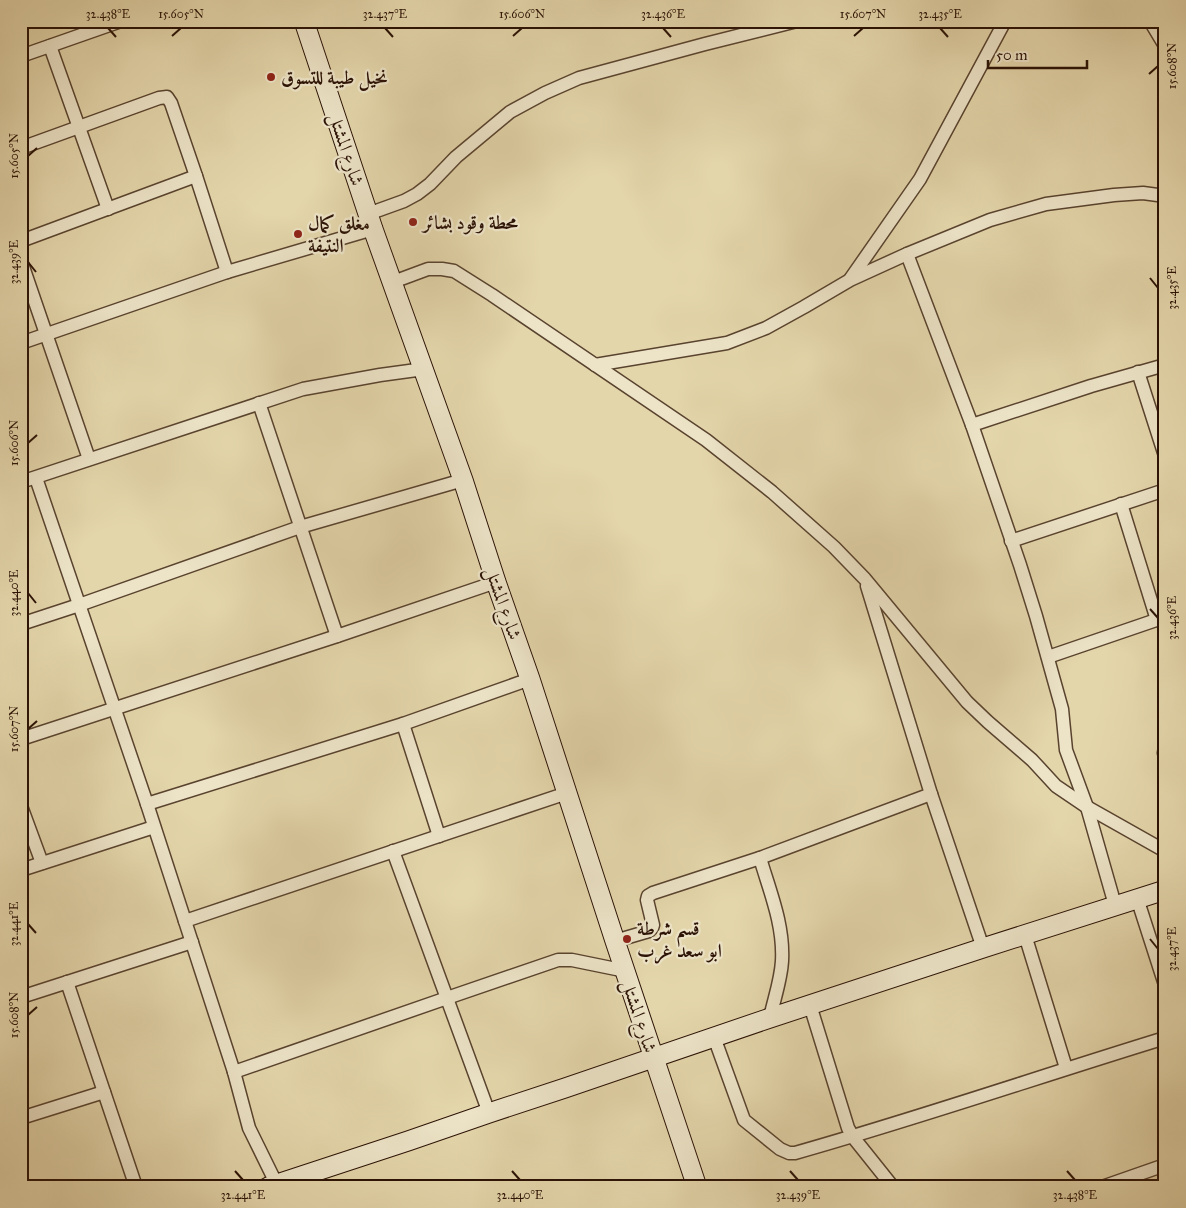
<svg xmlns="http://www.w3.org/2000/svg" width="1186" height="1208" font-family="'IM FELL Great Primer',Amiri,serif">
  <rect width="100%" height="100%" fill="#e4d6ab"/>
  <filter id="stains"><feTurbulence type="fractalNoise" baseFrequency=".004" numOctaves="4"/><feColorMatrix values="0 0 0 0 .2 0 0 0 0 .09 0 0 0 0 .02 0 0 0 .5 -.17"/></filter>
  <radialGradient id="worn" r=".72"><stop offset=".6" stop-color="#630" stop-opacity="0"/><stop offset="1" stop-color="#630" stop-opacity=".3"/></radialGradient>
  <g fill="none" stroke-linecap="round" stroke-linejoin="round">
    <g stroke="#59432f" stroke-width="15">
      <g id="street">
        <path d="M 1150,21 L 1165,46"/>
        <path d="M 50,46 L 108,209"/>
        <path d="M 21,56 L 121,21"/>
        <path d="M 21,148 L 159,98 L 167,97 L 171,103 L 196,176 L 227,272"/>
        <path d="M 368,214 L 404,201 L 417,194 L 430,184 L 456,157 L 510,112 L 545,93 L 579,78 L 705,44 L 797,21"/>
        <path d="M 21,241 L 196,176"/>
        <path d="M 907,254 L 972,425"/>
        <path d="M 21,261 L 89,459"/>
        <path d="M 851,278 L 920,179 L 1005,21"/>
        <path d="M 393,282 L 428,269 L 442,269 L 454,271 L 492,295 L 706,440 L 772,492 L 834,547 L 865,579 L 967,702 L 988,722 L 1032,760 L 1056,786 L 1087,807 L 1165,851"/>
        <path d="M 21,343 L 227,272 L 373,229"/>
        <path d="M 595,365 L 727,343 L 766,328 L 804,307 L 850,280 L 907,254 L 990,220 L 1046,204 L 1114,195 L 1143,193 L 1165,196"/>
        <path d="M 1138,372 L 1165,456"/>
        <path d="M 259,403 L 337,636"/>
        <path d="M 36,478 L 147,804 L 234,1072 L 249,1128 L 278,1187"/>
        <path d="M 21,482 L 303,389 L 380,375 L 424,369"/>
        <path d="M 1121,504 L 1157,620"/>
        <path d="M 1011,541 L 1165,490"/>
        <path d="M 867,586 L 931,794 L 983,948"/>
        <path d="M 21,624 L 79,605 L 300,527 L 463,480"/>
        <path d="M 1048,657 L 1165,617"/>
        <path d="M 403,724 L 439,836"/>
        <path d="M 21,739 L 337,636 L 496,582"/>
        <path d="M 1165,747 L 1164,753 L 1165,757"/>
        <path d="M 147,804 L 403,724 L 530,679"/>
        <path d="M 21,806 L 42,863"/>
        <path d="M 393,851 L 489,1113"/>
        <path d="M 760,858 C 770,892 784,925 782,961 C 781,980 774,999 770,1018"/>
        <path d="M 21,870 L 154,827"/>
        <path d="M 1137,898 L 1165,985"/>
        <path d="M 1115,905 L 1087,807 L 1066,750 L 1062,709 L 1036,616 L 1020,565 L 972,425 L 1091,386 L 1165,365"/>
        <path d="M 185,921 L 567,793"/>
        <path d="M 1025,935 L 1066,1068"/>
        <path d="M 615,941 L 649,931 L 652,928 L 653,925 L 647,900 L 648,896 L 653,893 L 760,858 L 931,794"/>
        <path d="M 67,982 L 136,1187"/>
        <path d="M 21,997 L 192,942"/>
        <path d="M 810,1005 L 848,1128 L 853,1137 L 893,1187"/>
        <path d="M 714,1037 L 744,1120 L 780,1149 L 789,1153 L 795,1153 C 919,1118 1041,1076 1165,1038"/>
        <path d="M 234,1072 L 447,998 L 558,960 L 572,960 L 626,971"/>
        <path d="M 21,1118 L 104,1092"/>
        <path d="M 1102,1187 L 1165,1165"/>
      </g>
    </g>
    <g stroke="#2b1206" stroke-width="21">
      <g id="secondary">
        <path d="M 304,21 L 373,229 L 463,480 L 496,582 L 530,679 L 615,941 L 697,1187"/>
        <path d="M 268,1187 L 408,1141 L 489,1113 L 565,1088 L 770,1018 L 983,948 L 1165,890"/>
      </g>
    </g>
    <use href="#street" stroke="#ede4c8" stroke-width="12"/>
    <use href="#secondary" stroke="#ede4c8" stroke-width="19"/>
  </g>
  <path fill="none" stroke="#2b1206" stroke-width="2" d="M 108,28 L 116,37M 385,28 L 393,37M 663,28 L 671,37M 940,28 L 948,37M 172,36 L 181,28M 513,36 L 522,28M 854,36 L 863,28M 1149,74 L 1158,66M 28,156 L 37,148M 28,262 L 36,272M 1150,278 L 1158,288M 28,443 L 37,435M 28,593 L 36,603M 1150,609 L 1158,618M 28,729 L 37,721M 28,924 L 36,933M 1150,939 L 1158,949M 28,1015 L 37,1007M 235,1171 L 243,1180M 512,1171 L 520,1180M 790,1171 L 798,1180M 1067,1171 L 1075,1180"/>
  <g fill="#8f2418" stroke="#ede4c8" stroke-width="2">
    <circle cx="271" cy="77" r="5"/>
    <circle cx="413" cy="222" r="5"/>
    <circle cx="298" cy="234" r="5"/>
    <circle cx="627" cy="939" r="5"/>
  </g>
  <g text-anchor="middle" stroke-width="4.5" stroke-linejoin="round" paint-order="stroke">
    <g font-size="19" font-weight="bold" fill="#2b1206" stroke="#ede4c8" text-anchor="start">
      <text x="281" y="84">نخيل طيبة للتسوق</text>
      <text x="423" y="229">محطة وقود بشائر</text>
      <text x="308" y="230">مغلق كمال<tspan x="308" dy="22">النتيفة</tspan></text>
      <text x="637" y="935">قسم شرطة<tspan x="637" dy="22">ابو سعد غرب</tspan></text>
    </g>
    <g font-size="19" fill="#2b1206" stroke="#ede4c8">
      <text transform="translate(347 149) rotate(72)" y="7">شارع المشتل</text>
      <text transform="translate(504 603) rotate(71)" y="7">شارع المشتل</text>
      <text transform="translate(640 1016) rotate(72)" y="7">شارع المشتل</text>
    </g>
  </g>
  <rect width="1186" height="1208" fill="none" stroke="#e4d6ab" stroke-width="55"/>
  <path d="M988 60v8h99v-8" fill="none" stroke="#2b1206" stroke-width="2.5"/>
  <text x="996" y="60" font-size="15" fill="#2b1206" stroke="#ede4c8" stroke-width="4" paint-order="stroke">50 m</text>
  <rect x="28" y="28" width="1130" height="1152" fill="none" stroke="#2b1206" stroke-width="2"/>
  <g font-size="12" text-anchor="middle" fill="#2b1206">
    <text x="108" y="18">32.438°E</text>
    <text x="181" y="18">15.605°N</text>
    <text x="385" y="18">32.437°E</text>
    <text x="522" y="18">15.606°N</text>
    <text x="663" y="18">32.436°E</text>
    <text x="863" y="18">15.607°N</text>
    <text x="940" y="18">32.435°E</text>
    <text transform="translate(1172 66) rotate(-90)" y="4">15.608°N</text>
    <text transform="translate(14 156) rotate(-90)" y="4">15.605°N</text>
    <text transform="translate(14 262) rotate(-90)" y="4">32.439°E</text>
    <text transform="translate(1172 288) rotate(-90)" y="4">32.435°E</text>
    <text transform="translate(14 443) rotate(-90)" y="4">15.606°N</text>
    <text transform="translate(14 593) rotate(-90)" y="4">32.440°E</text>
    <text transform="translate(1172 618) rotate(-90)" y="4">32.436°E</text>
    <text transform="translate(14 729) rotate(-90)" y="4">15.607°N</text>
    <text transform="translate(14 924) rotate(-90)" y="4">32.441°E</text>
    <text transform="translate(1172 949) rotate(-90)" y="4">32.437°E</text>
    <text transform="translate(14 1015) rotate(-90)" y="4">15.608°N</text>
    <text x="243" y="1199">32.441°E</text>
    <text x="520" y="1199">32.440°E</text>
    <text x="798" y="1199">32.439°E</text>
    <text x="1075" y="1199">32.438°E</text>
  </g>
  <rect width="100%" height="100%" filter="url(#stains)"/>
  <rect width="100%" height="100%" fill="url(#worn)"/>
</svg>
